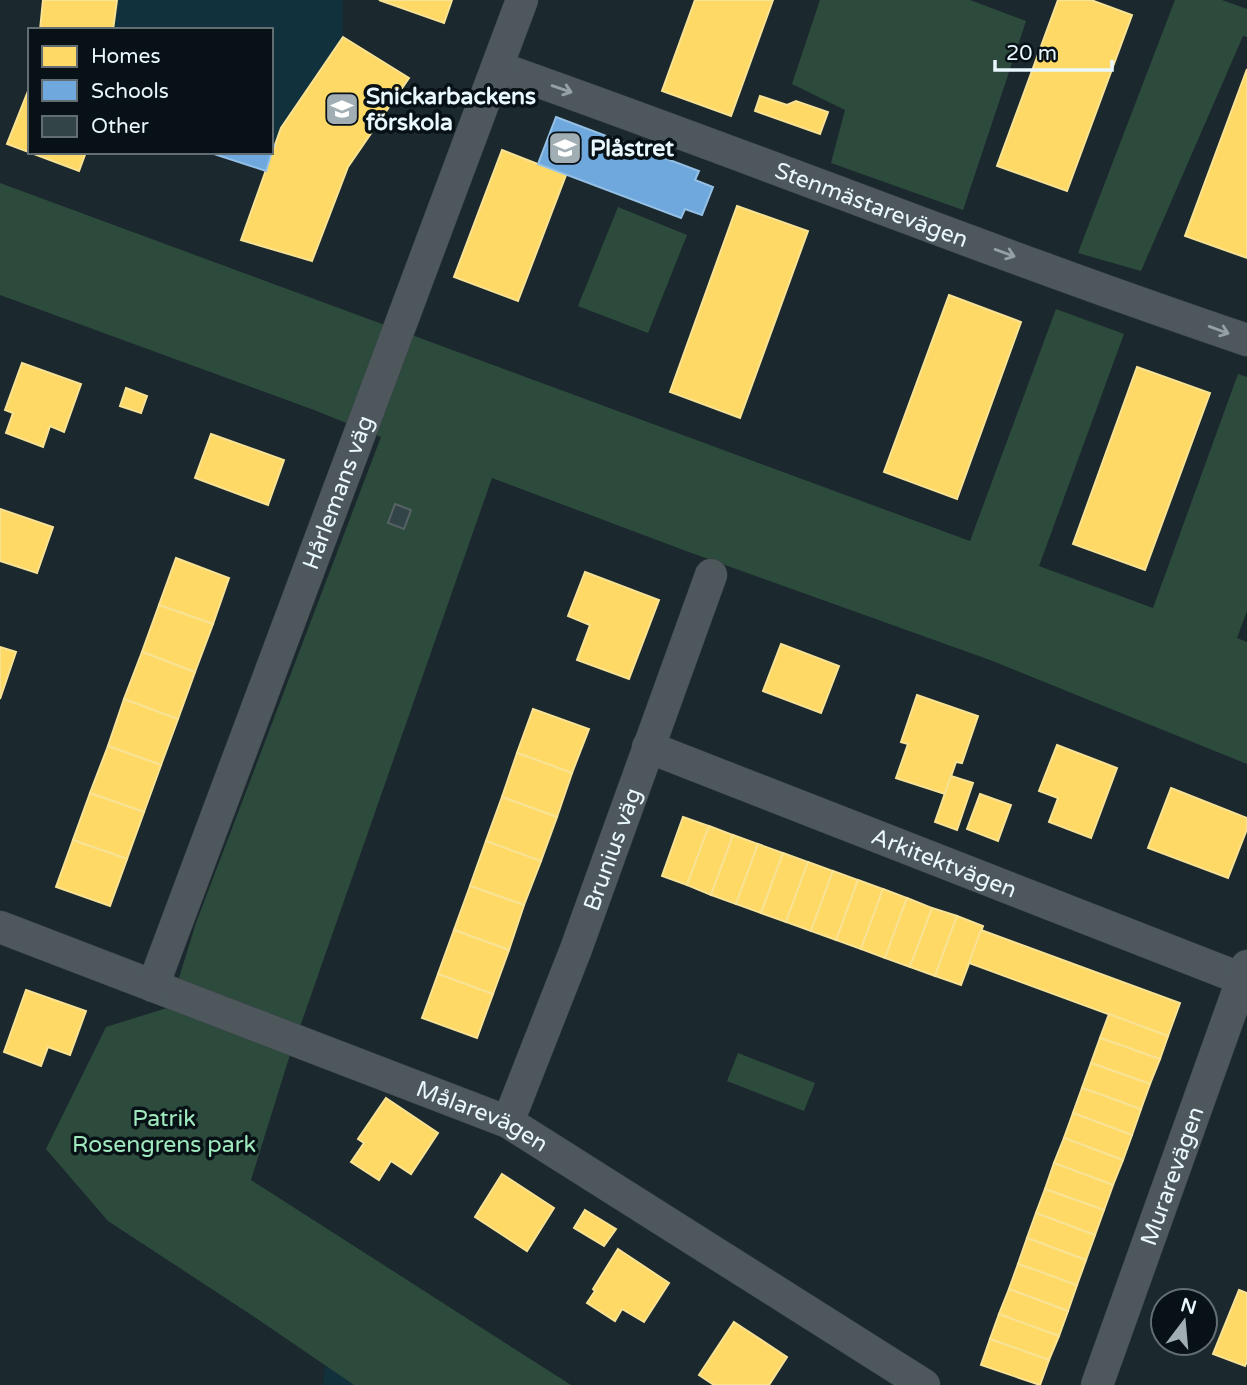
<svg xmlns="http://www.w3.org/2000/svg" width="1247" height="1385" font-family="'Varela Round',sans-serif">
  <rect width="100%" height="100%" fill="#1b282d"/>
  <g fill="#11313d">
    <path d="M 117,0 L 343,0 L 343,37 L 281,128 L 274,145 L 271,144 L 271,30 L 113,30 Z"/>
    <path d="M 325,1365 L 354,1385 L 323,1385 Z"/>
  </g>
  <g fill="#2d4b3d">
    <path d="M 820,0 L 970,0 L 1026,21 L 963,210 L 831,163 L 845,110 L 792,84 Z"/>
    <path d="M 1175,0 L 1222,0 L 1247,9 L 1247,37 L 1243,36 L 1141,271 L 1078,253 Z"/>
    <path d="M 0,183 L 970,541 L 1056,309 L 1124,334 L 1039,566 L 1153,608 L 1238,374 L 1247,377 L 1247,611 L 1237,638 L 1247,642 L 1247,764 L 990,660 L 686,551 L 492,478 L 288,1061 L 251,1180 L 571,1385 L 354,1385 L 256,1318 L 108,1221 L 46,1149 L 106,1027 L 170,1007 L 196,923 L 381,437 L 314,410 L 0,295 Z"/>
    <path d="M 618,207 L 687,235 L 648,333 L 578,306 Z"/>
    <path d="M 738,1053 L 815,1083 L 804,1111 L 727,1081 Z"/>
  </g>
  <g fill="#ffd966" stroke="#f8e294" stroke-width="2">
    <path d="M 43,0 L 117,0 L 113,30 L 40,30 Z"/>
    <path d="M 379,0 L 452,0 L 444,23 Z"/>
    <path d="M 695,0 L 773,0 L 731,116 L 662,91 Z"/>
    <path d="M 1058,0 L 1091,0 L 1132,15 L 1067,191 L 997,166 Z"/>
    <path d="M 343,37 L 409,78 L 348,167 L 312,261 L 241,240 L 281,128 Z"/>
    <path d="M 1247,69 L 1247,258 L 1185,236 Z"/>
    <path d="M 30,86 L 30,152 L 86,152 L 79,171 L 7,144 Z"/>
    <path d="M 760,96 L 787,105 L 796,101 L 828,112 L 820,134 L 755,111 Z"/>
    <path d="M 502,150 L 566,175 L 518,301 L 454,277 Z"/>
    <path d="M 737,206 L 808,231 L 740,418 L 670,392 Z"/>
    <path d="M 949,295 L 1021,322 L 957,499 L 884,472 Z"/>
    <path d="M 22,363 L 81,384 L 64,432 L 50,426 L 43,447 L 6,433 L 13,413 L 5,410 Z"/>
    <path d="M 1137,367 L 1210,393 L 1145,570 L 1073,544 Z"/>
    <path d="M 126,388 L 147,396 L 141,413 L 120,406 Z"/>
    <path d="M 211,434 L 284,460 L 268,505 L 195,478 Z"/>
    <path d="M 0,509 L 53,527 L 37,573 L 0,561 Z"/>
    <path d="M 176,558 L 229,578 L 213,624 L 159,605 Z"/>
    <path d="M 585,572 L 659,600 L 629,679 L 577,660 L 590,625 L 568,616 Z"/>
    <path d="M 159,605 L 213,624 L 195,672 L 142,652 Z"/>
    <path d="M 781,644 L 839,666 L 821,713 L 763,691 Z"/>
    <path d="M 0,647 L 16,652 L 0,699 Z"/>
    <path d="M 142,652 L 195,672 L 178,719 L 124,699 Z"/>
    <path d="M 917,695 L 978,716 L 962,763 L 956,762 L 945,794 L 896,778 L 908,744 L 901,742 Z"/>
    <path d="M 124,699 L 178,719 L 161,765 L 108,746 Z"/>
    <path d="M 533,709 L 589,729 L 572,773 L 517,753 Z"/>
    <path d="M 1057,745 L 1117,768 L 1091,838 L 1049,822 L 1058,798 L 1039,791 Z"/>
    <path d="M 108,746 L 161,765 L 144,812 L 90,793 Z"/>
    <path d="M 517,753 L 572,773 L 557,817 L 502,797 Z"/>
    <path d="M 951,776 L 973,783 L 957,830 L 935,822 Z"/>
    <path d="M 1171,788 L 1247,818 L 1247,829 L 1228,878 L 1148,848 Z"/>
    <path d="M 90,793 L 144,812 L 127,859 L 73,840 Z"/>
    <path d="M 980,794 L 1011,805 L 998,841 L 967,829 Z"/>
    <path d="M 502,797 L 557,817 L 541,861 L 486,841 Z"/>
    <path d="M 683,817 L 709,826 L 687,885 L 662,876 Z"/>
    <path d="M 709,826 L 733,835 L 711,895 L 687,885 Z"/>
    <path d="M 733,835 L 758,844 L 736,904 L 711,895 Z"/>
    <path d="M 73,840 L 127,859 L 110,906 L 56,887 Z"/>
    <path d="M 486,841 L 541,861 L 524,905 L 470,886 Z"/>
    <path d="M 758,844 L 783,853 L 761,913 L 736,904 Z"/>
    <path d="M 783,853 L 808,862 L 786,922 L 761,913 Z"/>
    <path d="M 808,862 L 833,871 L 811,931 L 786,922 Z"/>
    <path d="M 833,871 L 858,880 L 836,940 L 811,931 Z"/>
    <path d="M 858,880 L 883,889 L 861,949 L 836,940 Z"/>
    <path d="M 470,886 L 524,905 L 509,950 L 454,930 Z"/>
    <path d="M 883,889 L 907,898 L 885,958 L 861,949 Z"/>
    <path d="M 907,898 L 932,908 L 910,967 L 885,958 Z"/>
    <path d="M 932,908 L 957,916 L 935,976 L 910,967 Z"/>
    <path d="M 957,916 L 983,926 L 961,985 L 935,976 Z"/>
    <path d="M 454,930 L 509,950 L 493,994 L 438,974 Z"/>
    <path d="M 981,930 L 1180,1003 L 1168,1036 L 969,963 Z"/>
    <path d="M 438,974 L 493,994 L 477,1038 L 422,1018 Z"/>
    <path d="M 26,990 L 86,1011 L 70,1055 L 48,1047 L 41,1066 L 4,1052 Z"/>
    <path d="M 1109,1014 L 1168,1036 L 1160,1059 L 1100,1038 Z"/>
    <path d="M 1100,1038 L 1160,1059 L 1150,1084 L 1091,1063 Z"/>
    <path d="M 1091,1063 L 1150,1084 L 1141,1109 L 1082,1088 Z"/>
    <path d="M 1082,1088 L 1141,1109 L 1132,1135 L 1073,1113 Z"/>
    <path d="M 386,1098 L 438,1133 L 411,1174 L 391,1161 L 379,1180 L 351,1162 L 364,1143 L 358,1139 Z"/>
    <path d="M 1073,1113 L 1132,1135 L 1123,1160 L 1064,1138 Z"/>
    <path d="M 1064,1138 L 1123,1160 L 1113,1185 L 1054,1163 Z"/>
    <path d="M 1054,1163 L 1113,1185 L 1104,1210 L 1045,1189 Z"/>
    <path d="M 502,1174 L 554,1208 L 527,1251 L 475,1217 Z"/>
    <path d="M 1045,1189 L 1104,1210 L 1095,1235 L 1036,1213 Z"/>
    <path d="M 585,1210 L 616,1229 L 604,1246 L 574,1228 Z"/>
    <path d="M 1036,1213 L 1095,1235 L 1086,1260 L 1027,1238 Z"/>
    <path d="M 1027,1238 L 1086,1260 L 1077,1285 L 1018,1264 Z"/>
    <path d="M 618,1249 L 669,1283 L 644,1322 L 622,1309 L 615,1321 L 587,1303 L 595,1291 L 593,1289 Z"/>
    <path d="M 1018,1264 L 1077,1285 L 1068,1311 L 1009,1289 Z"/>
    <path d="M 1009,1289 L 1068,1311 L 1059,1336 L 999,1314 Z"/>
    <path d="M 1239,1290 L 1247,1293 L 1247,1361 L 1245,1366 L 1213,1354 Z"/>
    <path d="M 999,1314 L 1059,1336 L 1049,1360 L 990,1339 Z"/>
    <path d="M 734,1322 L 787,1357 L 769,1385 L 714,1385 L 699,1375 Z"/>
    <path d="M 990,1339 L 1049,1360 L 1040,1385 L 981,1365 Z"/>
  </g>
  <g fill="#6fa8dc" stroke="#94c0e6" stroke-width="2">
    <path d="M 556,117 L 699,171 L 695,180 L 713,187 L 702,215 L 685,209 L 681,218 L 538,164 Z"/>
    <path d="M 271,144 L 274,145 L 266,171 L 208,152 L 271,152 Z"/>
  </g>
  <path fill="#334447" stroke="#566265" stroke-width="2" d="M 395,504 L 411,510 L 404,529 L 388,523 Z"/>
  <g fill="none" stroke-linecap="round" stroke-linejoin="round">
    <g stroke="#384347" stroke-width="33">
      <g id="minor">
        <path id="s1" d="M 497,67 C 748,155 995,255 1247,340"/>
        <path id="s2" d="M 648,747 L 1242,979"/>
        <path id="s3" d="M 0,927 L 508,1122 L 924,1385"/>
        <path id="s4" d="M 153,986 L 522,0"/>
        <path id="s5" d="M 508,1122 L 576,949 L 711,575"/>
        <path id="s6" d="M 1097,1385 L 1247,966"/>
      </g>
    </g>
    <use href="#minor" stroke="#4e585c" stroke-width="32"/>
  </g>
  <defs><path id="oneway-shaft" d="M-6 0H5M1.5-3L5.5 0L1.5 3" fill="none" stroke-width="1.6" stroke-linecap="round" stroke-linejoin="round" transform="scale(1.75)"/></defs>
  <g stroke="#94a0a5">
    <use href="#oneway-shaft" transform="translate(562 89) rotate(19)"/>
    <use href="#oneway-shaft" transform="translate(1005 253) rotate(20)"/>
    <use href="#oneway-shaft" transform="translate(1219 330) rotate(20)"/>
  </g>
  <defs>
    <g id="school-square" transform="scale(1.75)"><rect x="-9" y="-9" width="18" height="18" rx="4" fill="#a1afb5" stroke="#081216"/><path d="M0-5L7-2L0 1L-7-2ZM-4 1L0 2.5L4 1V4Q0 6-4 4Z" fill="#fff"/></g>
  </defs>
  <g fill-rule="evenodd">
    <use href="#school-square" x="342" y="109"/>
    <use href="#school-square" x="565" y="148"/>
  </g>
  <g text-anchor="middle" stroke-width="7" stroke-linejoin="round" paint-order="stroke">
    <g font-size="23" font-weight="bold" fill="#e9f8fe" stroke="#081216" text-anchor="start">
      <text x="366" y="104">Snickarbackens<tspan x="366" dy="26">förskola</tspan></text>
      <text x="590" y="156">Plåstret</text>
    </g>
    <g font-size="23" fill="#e9f8fe" stroke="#081216">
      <text dy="8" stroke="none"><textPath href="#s1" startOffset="399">Stenmästarevägen</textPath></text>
      <text dy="8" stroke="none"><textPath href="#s4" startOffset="527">Hårlemans väg</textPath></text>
      <text dy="8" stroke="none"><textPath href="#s5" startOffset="292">Brunius väg</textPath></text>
      <text dy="8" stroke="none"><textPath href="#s2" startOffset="318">Arkitektvägen</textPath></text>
      <text dy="8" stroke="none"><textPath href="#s3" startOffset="518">Målarevägen</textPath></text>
      <text dy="8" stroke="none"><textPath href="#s6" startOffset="222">Murarevägen</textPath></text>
    </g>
    <g font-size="23" fill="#a0e9bf" stroke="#081216">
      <text x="164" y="1126">Patrik<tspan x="164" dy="26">Rosengrens park</tspan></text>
    </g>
  </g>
  <rect x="28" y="28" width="245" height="126" fill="#081216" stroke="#626e73" stroke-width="2"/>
  <rect x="42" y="46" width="35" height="21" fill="#ffd966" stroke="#626e73" stroke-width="2"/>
  <text x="91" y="63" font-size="21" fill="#e9f8fe">Homes</text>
  <rect x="42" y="80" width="35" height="21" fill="#6fa8dc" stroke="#626e73" stroke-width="2"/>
  <text x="91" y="98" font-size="21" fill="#e9f8fe">Schools</text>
  <rect x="42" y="116" width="35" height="21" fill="#334447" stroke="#626e73" stroke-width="2"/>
  <text x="91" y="133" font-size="21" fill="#e9f8fe">Other</text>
  <g transform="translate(1184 1322) rotate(16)"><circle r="33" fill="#081216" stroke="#626e73" stroke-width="2"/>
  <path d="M0-5L12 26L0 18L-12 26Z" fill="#a1afb5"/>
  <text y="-10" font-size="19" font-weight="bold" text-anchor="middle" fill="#e9f8fe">N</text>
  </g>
  <path d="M995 60v10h117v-10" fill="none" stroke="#e9f8fe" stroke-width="3.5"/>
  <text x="1006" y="60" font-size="21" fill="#e9f8fe" stroke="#081216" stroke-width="5" paint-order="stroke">20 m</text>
</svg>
